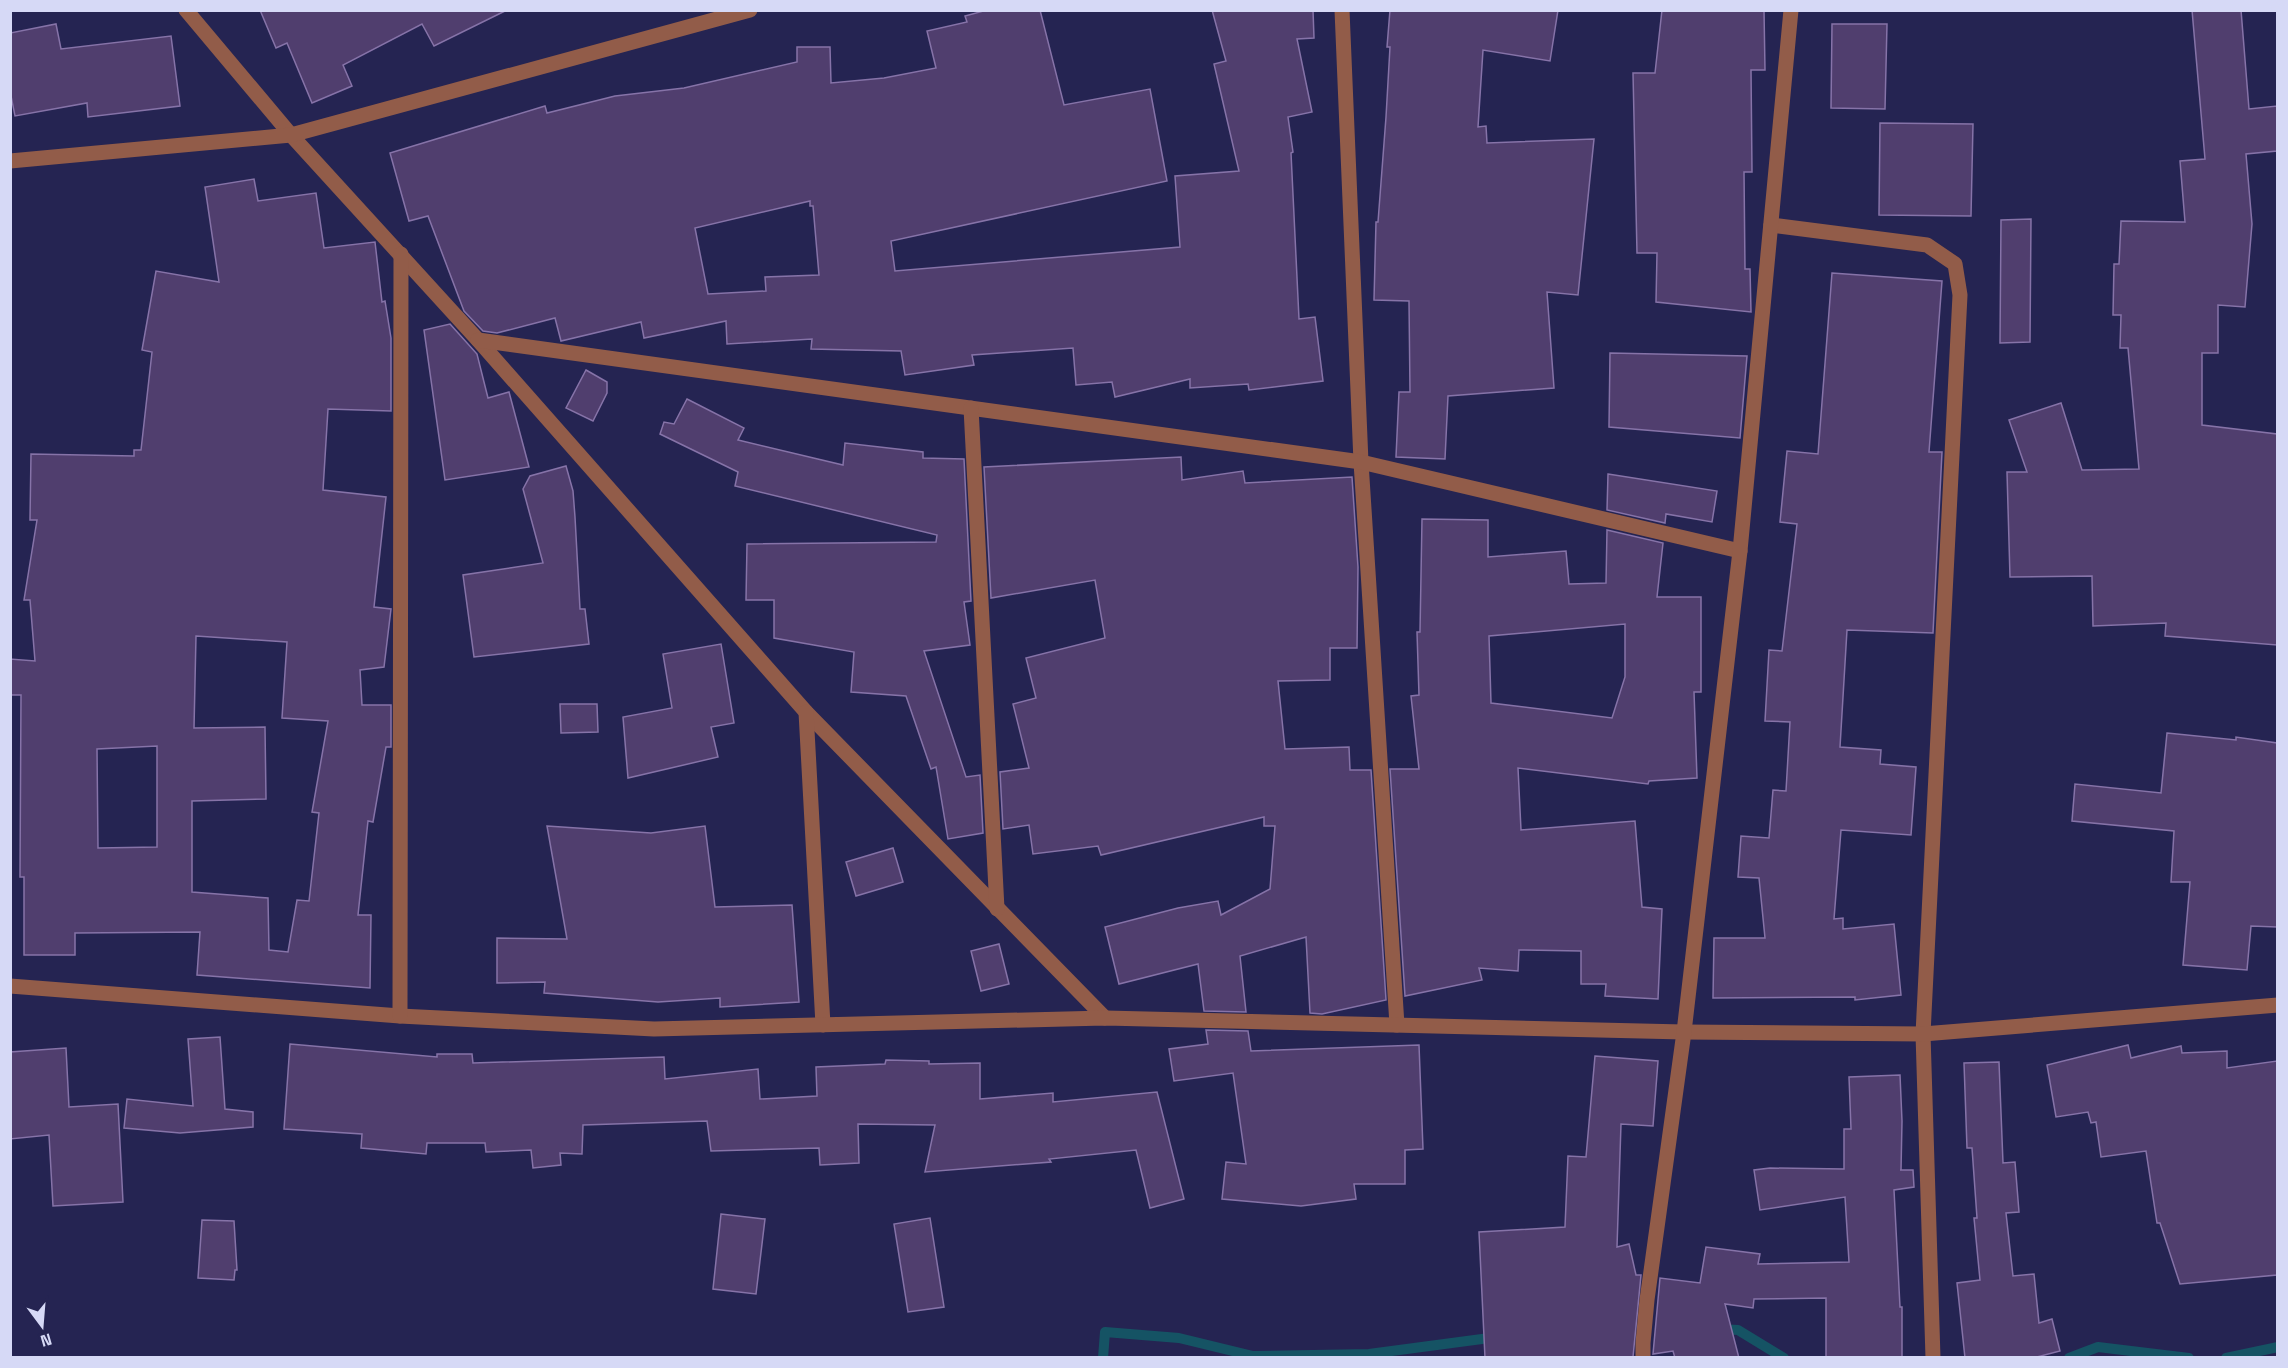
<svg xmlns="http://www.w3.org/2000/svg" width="2288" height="1368" font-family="'Space Grotesk',sans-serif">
  <rect width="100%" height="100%" fill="#252452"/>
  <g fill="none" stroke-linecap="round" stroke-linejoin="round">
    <g stroke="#155364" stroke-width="10">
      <path d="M 1720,1329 L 1738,1330 L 1784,1358"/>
      <path d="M 1103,1358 L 1105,1332 L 1179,1338 L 1253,1356 L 1369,1354 L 1497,1337"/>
      <path d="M 2069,1358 L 2098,1347 L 2189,1358"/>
      <path d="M 2226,1358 L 2278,1347"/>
    </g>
  </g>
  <g fill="#503e6e" stroke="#8673a8" stroke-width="1.5" fill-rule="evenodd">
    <path d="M 260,10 L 507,10 L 434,46 L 422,24 L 343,65 L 352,86 L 312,103 L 287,43 L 276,48 Z"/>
    <path d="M 987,10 L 1040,10 L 1064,105 L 1150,89 L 1167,181 L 891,241 L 895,271 L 1180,247 L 1175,176 L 1239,171 L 1214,64 L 1226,61 L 1212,10 L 1313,10 L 1314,38 L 1297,39 L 1312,112 L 1288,117 L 1293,152 L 1291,153 L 1299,319 L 1315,317 L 1323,381 L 1249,390 L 1248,384 L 1190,388 L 1190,379 L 1115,397 L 1112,382 L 1076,385 L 1073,348 L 972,355 L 974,365 L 905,375 L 901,351 L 811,349 L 812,339 L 727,344 L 726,321 L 644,338 L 641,322 L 561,341 L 555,318 L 497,333 L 483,331 L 464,311 L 428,216 L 409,221 L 390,153 L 545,106 L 547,113 L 615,96 L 684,88 L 797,62 L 797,47 L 830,47 L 831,83 L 884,78 L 936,68 L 927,31 L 967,22 L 965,16 ZM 810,201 L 810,206 L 813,206 L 819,275 L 765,277 L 766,291 L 708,294 L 695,228 Z"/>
    <path d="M 1390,10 L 1558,10 L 1550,61 L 1483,50 L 1478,127 L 1486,126 L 1487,143 L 1594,139 L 1578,295 L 1547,292 L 1554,388 L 1448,396 L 1445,459 L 1396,457 L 1399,392 L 1410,392 L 1409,301 L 1374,300 L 1376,222 L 1378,222 L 1386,117 L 1390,47 L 1387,47 Z"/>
    <path d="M 1662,10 L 1764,10 L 1765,70 L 1751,70 L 1752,172 L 1744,172 L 1745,269 L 1750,269 L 1751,312 L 1656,302 L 1657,253 L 1637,253 L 1633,73 L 1655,73 Z"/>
    <path d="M 2192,10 L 2241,10 L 2249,109 L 2277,106 L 2277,151 L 2246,154 L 2252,224 L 2245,307 L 2218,305 L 2218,353 L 2202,353 L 2202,425 L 2277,434 L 2277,645 L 2165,636 L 2166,623 L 2093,626 L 2092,576 L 2010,577 L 2007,472 L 2027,472 L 2009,420 L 2061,403 L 2082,470 L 2139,469 L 2128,348 L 2120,348 L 2121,315 L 2113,315 L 2114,264 L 2119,264 L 2121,221 L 2185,222 L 2180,161 L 2205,159 Z"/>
    <path d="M 56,24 L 61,49 L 171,36 L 180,106 L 88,117 L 87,103 L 15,116 L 10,91 L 10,33 Z"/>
    <path d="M 1832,24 L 1887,24 L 1885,109 L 1831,108 Z"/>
    <path d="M 1880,123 L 1973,124 L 1971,216 L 1879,215 Z"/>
    <path d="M 254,179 L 258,201 L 316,193 L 324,248 L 375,242 L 382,302 L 385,301 L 391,338 L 391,411 L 328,409 L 323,490 L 386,497 L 374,607 L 391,609 L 384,667 L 360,670 L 362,705 L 391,705 L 391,747 L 386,747 L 373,822 L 368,821 L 358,915 L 371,915 L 370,988 L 197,975 L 200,932 L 75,933 L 75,955 L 24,955 L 24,877 L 20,877 L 21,695 L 10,695 L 10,659 L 35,661 L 30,600 L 24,600 L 37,520 L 30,520 L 31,454 L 134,456 L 134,450 L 141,450 L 152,352 L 142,350 L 156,271 L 219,282 L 205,187 ZM 196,636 L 287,642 L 282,718 L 328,721 L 312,812 L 319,813 L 309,901 L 297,900 L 288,952 L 269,950 L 268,898 L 192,892 L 192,801 L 266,799 L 265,727 L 194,728 ZM 157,746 L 157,847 L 98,848 L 97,749 Z"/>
    <path d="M 2031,219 L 2030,342 L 2000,343 L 2001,220 Z"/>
    <path d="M 1832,273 L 1942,281 L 1929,452 L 1942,452 L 1933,633 L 1847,630 L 1840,747 L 1881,750 L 1880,764 L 1916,767 L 1911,835 L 1841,830 L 1834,919 L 1843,918 L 1843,929 L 1894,924 L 1901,995 L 1855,1000 L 1855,997 L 1713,998 L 1714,938 L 1765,938 L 1759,878 L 1738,877 L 1741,836 L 1769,838 L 1773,790 L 1786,791 L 1790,722 L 1765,721 L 1769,650 L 1782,651 L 1797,524 L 1780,522 L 1787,451 L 1818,454 Z"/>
    <path d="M 450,324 L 477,354 L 488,398 L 509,392 L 529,467 L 445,480 L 424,330 Z"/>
    <path d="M 1610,353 L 1747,356 L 1740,438 L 1609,427 Z"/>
    <path d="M 586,370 L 607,382 L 607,393 L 593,421 L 566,408 Z"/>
    <path d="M 687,399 L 744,428 L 738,440 L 843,465 L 845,443 L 923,452 L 923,458 L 964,459 L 971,601 L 964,602 L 970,645 L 924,651 L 966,777 L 980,775 L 983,833 L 948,839 L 936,767 L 931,769 L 906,696 L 851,692 L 854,652 L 774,638 L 774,600 L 746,600 L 747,544 L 936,542 L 937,535 L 735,486 L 738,472 L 660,434 L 664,422 L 674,424 Z"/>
    <path d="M 1181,457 L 1182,480 L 1243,471 L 1245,483 L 1352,477 L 1358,567 L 1357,648 L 1330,648 L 1330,680 L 1278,681 L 1285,749 L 1349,747 L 1350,770 L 1371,770 L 1386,1000 L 1322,1014 L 1310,1013 L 1306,937 L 1240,956 L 1246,1012 L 1204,1011 L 1198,964 L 1119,984 L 1105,927 L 1178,908 L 1218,901 L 1221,915 L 1270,889 L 1275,826 L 1264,826 L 1264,817 L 1101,855 L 1098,846 L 1033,854 L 1029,825 L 1003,829 L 1000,772 L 1029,768 L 1013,704 L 1036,698 L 1026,658 L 1105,638 L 1095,580 L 991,598 L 984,467 Z"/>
    <path d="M 566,466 L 573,491 L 575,517 L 580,609 L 585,609 L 589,644 L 474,657 L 463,575 L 543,563 L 523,489 L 530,476 Z"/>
    <path d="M 1608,474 L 1717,491 L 1712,522 L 1666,514 L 1665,523 L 1607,510 Z"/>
    <path d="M 1422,519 L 1488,520 L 1488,557 L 1566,551 L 1569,584 L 1606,583 L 1607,530 L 1663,543 L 1657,597 L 1701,597 L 1701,692 L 1694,692 L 1697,778 L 1649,781 L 1648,784 L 1518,768 L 1521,830 L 1635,821 L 1642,907 L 1662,909 L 1658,999 L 1605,996 L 1606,984 L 1581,984 L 1581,951 L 1519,950 L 1518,971 L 1479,968 L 1482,980 L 1405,996 L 1390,769 L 1419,769 L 1411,696 L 1419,695 L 1417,632 L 1420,632 ZM 1625,624 L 1625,677 L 1612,718 L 1491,703 L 1489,636 Z"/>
    <path d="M 721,644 L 734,723 L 711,727 L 718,757 L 628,778 L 623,717 L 672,708 L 663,654 Z"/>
    <path d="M 560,704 L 597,704 L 598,732 L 561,733 Z"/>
    <path d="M 2167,733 L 2236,740 L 2236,737 L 2277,743 L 2277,927 L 2251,926 L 2247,970 L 2183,965 L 2190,882 L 2171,882 L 2174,831 L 2072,821 L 2075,784 L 2161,793 Z"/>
    <path d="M 547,826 L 651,833 L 705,826 L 715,907 L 792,905 L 799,1002 L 720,1007 L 720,998 L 658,1002 L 544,993 L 545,982 L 497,983 L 497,938 L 567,939 Z"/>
    <path d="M 893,848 L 903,882 L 856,896 L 846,862 Z"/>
    <path d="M 999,944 L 1009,984 L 981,991 L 971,951 Z"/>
    <path d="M 1206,1030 L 1248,1031 L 1251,1051 L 1419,1045 L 1423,1149 L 1405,1150 L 1405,1184 L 1354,1184 L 1356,1199 L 1301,1206 L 1222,1199 L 1226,1162 L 1246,1164 L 1233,1073 L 1174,1081 L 1169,1049 L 1208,1044 Z"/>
    <path d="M 220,1037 L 225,1109 L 253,1112 L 253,1127 L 180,1133 L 124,1128 L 127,1099 L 193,1106 L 188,1039 Z"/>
    <path d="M 290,1044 L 437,1057 L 437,1054 L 472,1054 L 473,1063 L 664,1057 L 665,1079 L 758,1069 L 760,1099 L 817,1096 L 816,1067 L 885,1064 L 886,1060 L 929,1061 L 929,1064 L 980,1063 L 980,1099 L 1053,1093 L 1053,1102 L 1157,1092 L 1184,1199 L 1150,1208 L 1136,1150 L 1049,1159 L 1051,1162 L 925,1172 L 935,1125 L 858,1124 L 859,1163 L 820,1165 L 819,1148 L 711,1151 L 707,1121 L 583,1125 L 582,1154 L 560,1153 L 561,1165 L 533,1168 L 531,1150 L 486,1152 L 485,1143 L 427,1143 L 426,1154 L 361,1148 L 362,1134 L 284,1129 Z"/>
    <path d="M 2128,1045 L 2131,1058 L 2181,1046 L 2182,1053 L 2227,1051 L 2227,1068 L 2277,1061 L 2277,1275 L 2180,1284 L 2160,1223 L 2157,1223 L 2146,1151 L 2101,1157 L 2096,1122 L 2091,1123 L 2088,1112 L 2056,1117 L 2047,1065 Z"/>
    <path d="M 66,1048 L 69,1107 L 118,1104 L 123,1202 L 53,1206 L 49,1135 L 10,1139 L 10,1052 Z"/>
    <path d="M 1595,1056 L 1658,1061 L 1653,1126 L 1621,1124 L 1617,1247 L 1629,1244 L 1636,1275 L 1641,1275 L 1633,1357 L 1485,1358 L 1479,1232 L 1565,1227 L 1568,1156 L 1586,1157 Z"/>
    <path d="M 1999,1062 L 2003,1163 L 2015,1162 L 2019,1212 L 2006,1213 L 2013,1276 L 2034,1274 L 2039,1323 L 2052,1319 L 2060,1351 L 2033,1358 L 1965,1358 L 1957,1283 L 1980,1280 L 1974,1218 L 1977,1218 L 1972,1148 L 1967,1148 L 1964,1063 Z"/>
    <path d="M 1900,1075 L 1902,1121 L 1901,1170 L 1900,1170 L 1913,1170 L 1914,1187 L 1894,1190 L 1900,1307 L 1902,1307 L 1902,1358 L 1826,1358 L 1826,1298 L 1754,1299 L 1753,1308 L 1725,1304 L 1739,1358 L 1675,1358 L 1673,1351 L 1653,1354 L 1660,1278 L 1700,1283 L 1706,1247 L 1760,1254 L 1758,1264 L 1849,1262 L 1845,1197 L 1760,1210 L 1754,1170 L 1770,1168 L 1844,1169 L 1844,1129 L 1851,1129 L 1849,1077 Z"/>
    <path d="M 721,1214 L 765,1219 L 756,1294 L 713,1289 Z"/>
    <path d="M 930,1218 L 944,1307 L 908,1312 L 894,1224 Z"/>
    <path d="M 202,1220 L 234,1221 L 237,1270 L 235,1270 L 234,1280 L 198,1278 Z"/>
  </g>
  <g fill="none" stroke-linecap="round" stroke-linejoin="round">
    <g stroke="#925c49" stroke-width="15">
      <path d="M 186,10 L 291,135 L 478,340 L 806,712 L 1105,1018"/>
      <path d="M 1342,10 L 1361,462 L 1397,1025"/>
      <path d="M 10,161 L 291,135 L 750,10"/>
      <path d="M 1771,225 L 1927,245 L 1955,264 L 1960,295 L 1923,1034 L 1933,1358"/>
      <path d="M 478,340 L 1361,462 L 1740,551"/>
      <path d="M 971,408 L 997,909"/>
      <path d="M 806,712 L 823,1025"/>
      <path d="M 10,986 L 400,1016 L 654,1029 L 1105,1018 L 1684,1032 L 1923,1034 L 2278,1005"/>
      <path d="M 400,1016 L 401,254"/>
      <path d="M 1643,1358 L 1643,1343 L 1647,1300 L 1684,1032 L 1740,551 L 1791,10"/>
    </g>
  </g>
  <rect width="2288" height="1368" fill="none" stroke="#d6d9f6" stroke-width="24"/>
  <g transform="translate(42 1326) rotate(164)" stroke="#252452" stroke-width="4.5" paint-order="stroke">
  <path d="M0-4.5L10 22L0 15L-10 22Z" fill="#d6d9f6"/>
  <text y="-9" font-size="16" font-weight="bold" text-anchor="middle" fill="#d6d9f6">N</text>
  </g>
</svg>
